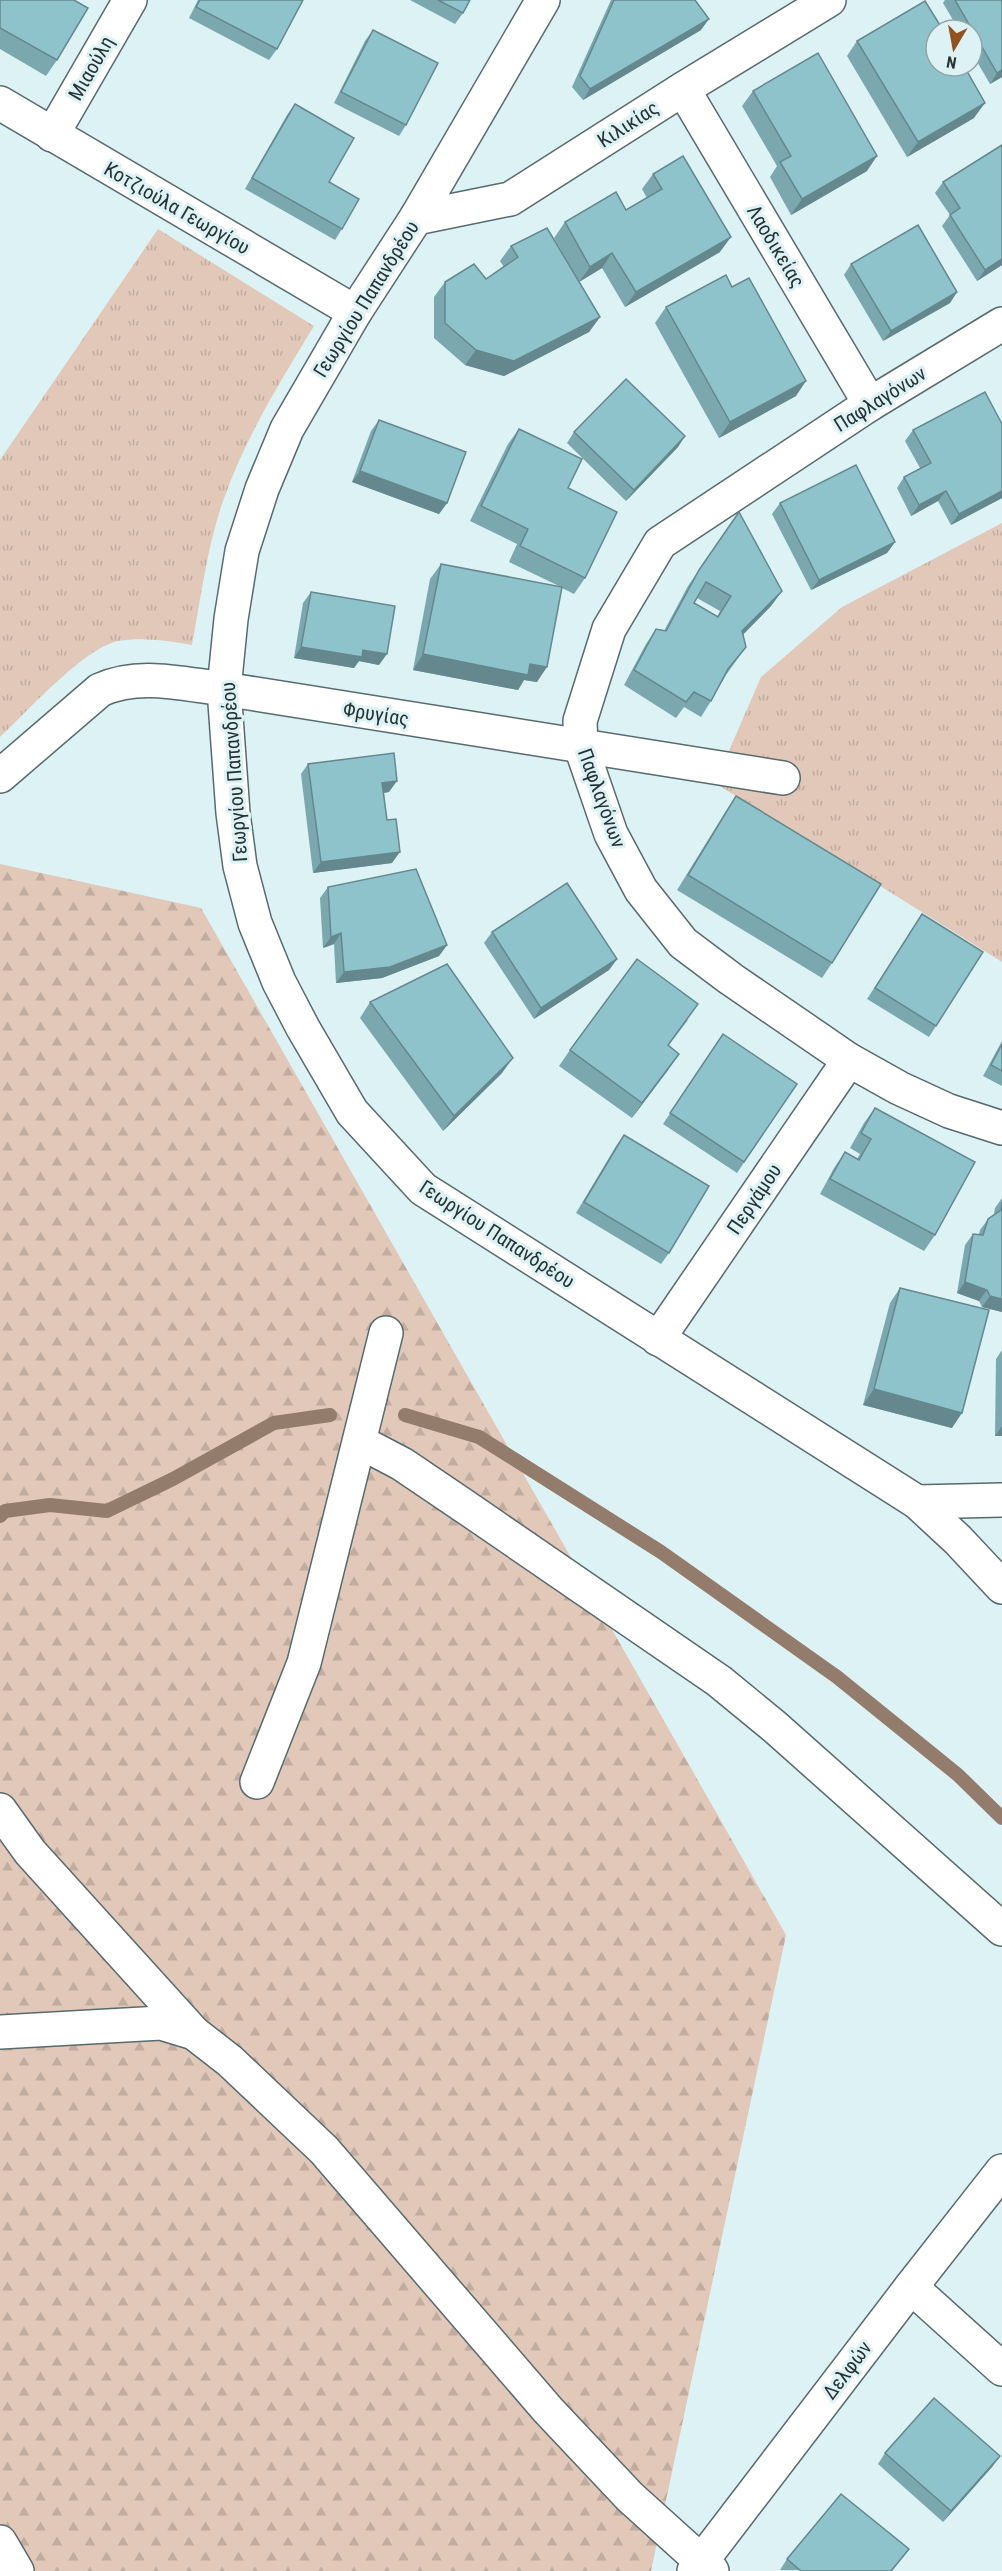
<svg xmlns="http://www.w3.org/2000/svg" width="1002" height="2571" font-family="'Roboto Condensed',sans-serif">
  <defs>
    <pattern id="grass-tufts" width="24" height="20" patternUnits="userSpaceOnUse" patternTransform="scale(1.5)"><rect width="24" height="20" fill="#e1c8b8"/><path d="M3 7l-1-3M5 7V3M7 7l1-3M15 17l-1-3M17 17v-4M19 17l1-3" fill="none" stroke="#c1ac9f"/></pattern>
    <pattern id="forest-firs" width="22" height="20" patternUnits="userSpaceOnUse" patternTransform="scale(1.5)"><rect width="22" height="20" fill="#e1c8b8"/><path d="M5 1l3.5 6h-7zM16 11l3.5 6h-7z" fill="#c1ac9f"/></pattern>
  </defs>
  <rect width="100%" height="100%" fill="#dcf2f5"/>
  <g fill="url(#grass-tufts)">
    <path d="M 158,229 L 314,326 C 280,382 245,438 223,501 C 207,547 201,597 192,645 C 167,641 144,637 118,641 C 84,648 27,712 0,737 L 0,460 Z"/>
    <path d="M 1002,523 L 1002,962 L 715,783 L 761,677 L 842,607 Z"/>
  </g>
  <path fill="url(#forest-firs)" d="M 0,864 L 201,908 L 786,1935 L 651,2571 L 0,2571 Z"/>
  <g fill="none" stroke-linecap="round" stroke-linejoin="round">
    <g stroke="#937c6c" stroke-width="14">
      <path d="M 405,1415 L 479,1437 L 661,1552 L 837,1677 L 958,1775 L 1002,1818"/>
      <path d="M 0,1516 L 5,1511 L 50,1505 L 107,1511 L 173,1479 L 274,1423 L 330,1415"/>
    </g>
    <g stroke="#576a6d" stroke-width="36">
      <g id="minor">
        <path d="M 543,0 L 416,218 L 355,312 L 287,429 L 262,489 L 242,551 L 231,619 L 224,689 L 233,813 L 240,866 L 255,923 L 279,982 L 303,1028 L 352,1112 L 423,1189 L 917,1502 L 958,1540 L 1002,1587"/>
        <path d="M 683,89 L 870,404"/>
        <path d="M 0,103 L 355,312"/>
        <path d="M 52,135 L 130,0"/>
        <path d="M 416,218 L 510,199 L 683,89 L 829,0"/>
        <path d="M 1002,324 L 870,404 L 660,543 L 609,629 L 580,721 L 581,747 L 611,834 L 641,890 L 683,943 L 731,979 L 849,1060 L 899,1088 L 949,1111 L 1002,1128"/>
        <path d="M 0,776 L 100,690 C 139,672 182,684 224,689 L 783,778"/>
        <path d="M 658,1339 L 849,1060"/>
        <path d="M 360,1442 L 402,1464 L 467,1508 L 719,1681 L 775,1727 L 1002,1929"/>
        <path d="M 917,1502 L 1002,1500"/>
        <path d="M 257,1782 L 304,1663 L 386,1333"/>
        <path d="M 0,1810 L 30,1852 L 194,2033"/>
        <path d="M 0,2032 L 161,2023 L 194,2033 L 230,2061 L 324,2150 L 548,2410 L 630,2497 L 712,2571"/>
        <path d="M 911,2287 L 1002,2369"/>
        <path d="M 0,2542 L 17,2571"/>
        <path d="M 694,2571 L 911,2287 L 1002,2171"/>
      </g>
    </g>
    <use href="#minor" stroke="#fff" stroke-width="33"/>
  </g>
  <g fill="#7ba8af" fill-rule="evenodd">
    <path d="M 0,0 L 57,60 L 46,76 L 0,49 Z"/>
    <path d="M 198,0 L 303,0 L 277,49 L 269,60 L 189,18 Z"/>
    <path d="M 410,0 L 470,0 L 463,13 L 455,24 Z"/>
    <path d="M 611,0 L 695,0 L 701,30 L 583,100 L 572,87 Z"/>
    <path d="M 945,0 L 1002,0 L 1002,77 L 990,84 L 972,53 L 972,30 L 959,30 L 943,3 Z"/>
    <path d="M 373,30 L 406,125 L 399,136 L 334,103 L 365,41 Z"/>
    <path d="M 857,41 L 974,118 L 907,157 L 847,56 Z"/>
    <path d="M 753,91 L 867,171 L 791,215 L 770,177 L 777,166 L 742,106 Z"/>
    <path d="M 295,104 L 329,182 L 342,229 L 335,240 L 245,189 L 287,115 Z"/>
    <path d="M 1002,145 L 1002,265 L 977,281 L 942,226 L 950,215 L 935,193 L 943,182 Z"/>
    <path d="M 653,174 L 720,252 L 625,307 L 602,268 L 579,282 L 554,238 L 565,222 L 626,210 L 647,198 L 642,189 Z"/>
    <path d="M 511,246 L 600,317 L 589,332 L 504,376 L 465,365 L 434,338 L 434,297 L 445,282 L 486,279 L 504,267 L 500,261 Z"/>
    <path d="M 851,264 L 957,292 L 950,303 L 883,341 L 844,275 Z"/>
    <path d="M 732,287 L 796,396 L 719,438 L 655,323 L 666,307 Z"/>
    <path d="M 379,420 L 447,503 L 439,514 L 352,482 L 371,431 Z"/>
    <path d="M 519,429 L 568,488 L 585,578 L 574,594 L 562,588 L 537,682 L 524,680 L 518,690 L 413,670 L 430,579 L 441,564 L 561,587 L 509,562 L 517,544 L 470,521 L 508,444 Z"/>
    <path d="M 913,430 L 1002,498 L 951,525 L 938,501 L 911,516 L 897,488 L 904,477 L 920,468 L 905,441 Z"/>
    <path d="M 574,432 L 685,436 L 678,447 L 626,501 L 567,443 Z"/>
    <path d="M 780,503 L 895,542 L 887,553 L 811,590 L 772,514 Z"/>
    <path d="M 739,512 L 782,591 L 771,606 L 743,634 L 746,647 L 726,675 L 711,701 L 701,717 L 684,707 L 676,718 L 624,685 L 646,644 L 656,629 L 664,631 L 688,586 ZM 697,598 L 720,611 L 717,617 L 694,603 Z"/>
    <path d="M 311,592 L 379,665 L 359,661 L 354,668 L 294,658 L 303,603 Z"/>
    <path d="M 308,764 L 389,792 L 384,793 L 392,863 L 313,873 L 301,774 Z"/>
    <path d="M 736,796 L 832,963 L 822,978 L 677,890 L 726,811 Z"/>
    <path d="M 328,887 L 447,945 L 439,956 L 382,978 L 336,983 L 334,944 L 323,948 L 320,898 Z"/>
    <path d="M 922,914 L 936,1026 L 929,1037 L 867,999 Z"/>
    <path d="M 492,932 L 617,959 L 609,970 L 534,1019 L 484,943 Z"/>
    <path d="M 370,1002 L 502,1073 L 443,1131 L 360,1018 Z"/>
    <path d="M 688,1020 L 668,1046 L 668,1070 L 632,1118 L 559,1066 L 570,1050 Z"/>
    <path d="M 723,1034 L 797,1084 L 737,1173 L 663,1124 Z"/>
    <path d="M 1002,1041 L 1002,1086 L 983,1076 Z"/>
    <path d="M 875,1108 L 935,1235 L 924,1251 L 820,1194 L 834,1168 L 845,1152 L 857,1159 L 860,1154 L 850,1148 L 864,1123 Z"/>
    <path d="M 624,1135 L 669,1253 L 661,1264 L 576,1213 L 616,1146 Z"/>
    <path d="M 1002,1198 L 1002,1312 L 982,1307 L 979,1301 L 957,1293 L 965,1245 L 973,1234 L 979,1234 L 980,1230 L 988,1219 L 994,1214 L 995,1208 Z"/>
    <path d="M 900,1288 L 952,1428 L 863,1405 L 890,1303 Z"/>
    <path d="M 1002,1350 L 1002,1436 L 995,1436 L 996,1359 Z"/>
    <path d="M 885,2453 L 1000,2456 L 992,2467 L 943,2522 L 878,2464 Z"/>
    <path d="M 909,2549 L 892,2571 L 780,2570 L 787,2559 Z"/>
  </g>
  <g fill="#64888e">
    <path d="M 709,19 L 701,30 L 583,100 L 590,89 Z"/>
    <path d="M 1002,70 L 1002,77 L 990,84 L 997,73 Z"/>
    <path d="M 985,103 L 974,118 L 907,157 L 918,142 Z"/>
    <path d="M 877,156 L 867,171 L 791,215 L 802,199 Z"/>
    <path d="M 731,237 L 720,252 L 625,307 L 636,292 Z"/>
    <path d="M 612,253 L 602,268 L 579,282 L 590,267 Z"/>
    <path d="M 1002,259 L 1002,265 L 977,281 L 985,270 Z"/>
    <path d="M 957,292 L 950,303 L 883,341 L 891,331 Z"/>
    <path d="M 600,317 L 589,332 L 504,376 L 465,365 L 476,350 Z"/>
    <path d="M 806,381 L 796,396 L 719,438 L 730,422 Z"/>
    <path d="M 685,436 L 678,447 L 626,501 L 634,490 Z"/>
    <path d="M 360,471 L 447,503 L 439,514 L 352,482 Z"/>
    <path d="M 946,491 L 938,501 L 911,516 L 919,505 Z"/>
    <path d="M 1002,491 L 1002,498 L 951,525 L 959,514 Z"/>
    <path d="M 895,542 L 887,553 L 811,590 L 819,580 Z"/>
    <path d="M 782,591 L 771,606 L 732,646 L 742,631 Z"/>
    <path d="M 301,647 L 363,650 L 387,654 L 379,665 L 359,661 L 354,668 L 294,658 Z"/>
    <path d="M 423,654 L 530,664 L 547,667 L 537,682 L 524,680 L 518,690 L 413,670 Z"/>
    <path d="M 397,781 L 389,792 L 375,794 L 382,783 Z"/>
    <path d="M 400,852 L 392,863 L 313,873 L 321,862 Z"/>
    <path d="M 341,933 L 334,944 L 323,948 L 331,937 Z"/>
    <path d="M 447,945 L 439,956 L 382,978 L 336,983 L 344,972 Z"/>
    <path d="M 617,959 L 609,970 L 534,1019 L 541,1008 Z"/>
    <path d="M 679,1054 L 668,1070 L 632,1118 L 642,1103 Z"/>
    <path d="M 513,1058 L 502,1073 L 443,1131 L 454,1116 Z"/>
    <path d="M 965,1282 L 987,1290 L 979,1301 L 957,1293 Z"/>
    <path d="M 990,1296 L 1002,1299 L 1002,1312 L 982,1307 Z"/>
    <path d="M 874,1389 L 962,1413 L 952,1428 L 863,1405 Z"/>
    <path d="M 1002,1426 L 1002,1436 L 995,1436 Z"/>
    <path d="M 1000,2456 L 992,2467 L 943,2522 L 951,2511 Z"/>
  </g>
  <g fill="#8fc3cb" stroke="#64888e" stroke-width="1.5" fill-rule="evenodd">
    <path d="M 0,0 L 74,0 L 88,8 L 57,60 L 0,28 Z"/>
    <path d="M 200,0 L 303,0 L 277,49 L 196,7 Z"/>
    <path d="M 438,0 L 470,0 L 463,13 Z"/>
    <path d="M 614,0 L 695,0 L 709,19 L 590,89 L 580,76 Z"/>
    <path d="M 955,0 L 1002,0 L 1002,70 L 997,73 Z"/>
    <path d="M 925,1 L 943,30 L 936,30 L 936,66 L 964,66 L 985,103 L 918,142 L 857,41 Z"/>
    <path d="M 373,30 L 438,63 L 406,125 L 341,92 Z"/>
    <path d="M 818,53 L 877,156 L 802,199 L 780,162 L 791,156 L 753,91 Z"/>
    <path d="M 295,104 L 354,138 L 329,182 L 359,199 L 342,229 L 252,178 Z"/>
    <path d="M 1002,145 L 1002,259 L 985,270 L 950,215 L 960,208 L 943,182 Z"/>
    <path d="M 683,156 L 731,237 L 636,292 L 612,253 L 590,267 L 565,222 L 616,192 L 626,210 L 662,189 L 653,174 Z"/>
    <path d="M 918,225 L 957,292 L 891,331 L 851,264 Z"/>
    <path d="M 547,228 L 600,317 L 514,361 L 476,350 L 445,323 L 445,282 L 474,264 L 486,279 L 518,257 L 511,246 Z"/>
    <path d="M 726,275 L 732,287 L 749,278 L 806,381 L 730,422 L 666,307 Z"/>
    <path d="M 626,379 L 685,436 L 634,490 L 574,432 Z"/>
    <path d="M 985,392 L 1002,424 L 1002,491 L 959,514 L 946,491 L 919,505 L 904,477 L 931,463 L 913,430 Z"/>
    <path d="M 379,420 L 466,452 L 447,503 L 360,471 Z"/>
    <path d="M 519,429 L 582,459 L 568,488 L 617,512 L 585,578 L 520,546 L 528,529 L 481,506 Z"/>
    <path d="M 856,465 L 895,542 L 819,580 L 780,503 Z"/>
    <path d="M 739,512 L 782,591 L 742,631 L 746,647 L 728,669 L 711,701 L 694,692 L 686,702 L 634,670 L 656,629 L 666,631 L 699,570 ZM 706,582 L 731,596 L 718,617 L 694,603 Z"/>
    <path d="M 441,564 L 562,587 L 547,667 L 530,664 L 528,675 L 423,654 Z"/>
    <path d="M 311,592 L 395,606 L 387,654 L 363,650 L 362,657 L 301,647 Z"/>
    <path d="M 394,753 L 397,781 L 382,783 L 387,820 L 396,819 L 400,852 L 321,862 L 308,764 Z"/>
    <path d="M 736,796 L 881,884 L 832,963 L 688,875 Z"/>
    <path d="M 416,869 L 447,945 L 390,967 L 344,972 L 341,933 L 331,937 L 328,887 Z"/>
    <path d="M 567,883 L 617,959 L 541,1008 L 492,932 Z"/>
    <path d="M 922,914 L 983,952 L 936,1026 L 875,988 Z"/>
    <path d="M 637,959 L 698,1004 L 668,1045 L 679,1054 L 642,1103 L 570,1050 Z"/>
    <path d="M 447,964 L 513,1058 L 454,1116 L 370,1002 Z"/>
    <path d="M 723,1034 L 797,1084 L 744,1162 L 670,1113 Z"/>
    <path d="M 1002,1044 L 1002,1071 L 991,1065 Z"/>
    <path d="M 875,1108 L 975,1162 L 935,1235 L 830,1179 L 845,1152 L 859,1160 L 871,1139 L 861,1133 Z"/>
    <path d="M 624,1135 L 709,1186 L 669,1253 L 584,1202 Z"/>
    <path d="M 1002,1202 L 1002,1299 L 990,1296 L 987,1290 L 965,1282 L 973,1234 L 983,1235 L 988,1219 L 1001,1210 Z"/>
    <path d="M 900,1288 L 989,1310 L 962,1413 L 874,1389 Z"/>
    <path d="M 934,2398 L 1000,2456 L 951,2511 L 885,2453 Z"/>
    <path d="M 841,2494 L 909,2549 L 891,2571 L 801,2571 L 787,2559 Z"/>
  </g>
  <g text-anchor="middle" stroke-width="6" stroke-linejoin="round" paint-order="stroke">
    <g font-size="20" fill="#293233" stroke="#dcf2f5">
      <text transform="translate(91 68) rotate(-60)" y="7">Μιαούλη</text>
      <text transform="translate(628 124) rotate(-33)" y="7">Κιλικίας</text>
      <text transform="translate(177 208) rotate(30)" y="7">Κοτζιούλα Γεωργίου</text>
      <text transform="translate(776 246) rotate(59)" y="7">Λαοδικείας</text>
      <text transform="translate(366 299) rotate(-58)" y="7">Γεωργίου Παπανδρέου</text>
      <text transform="translate(880 399) rotate(-32)" y="7">Παφλαγόνων</text>
      <text transform="translate(376 714) rotate(9)" y="7">Φρυγίας</text>
      <text transform="translate(234 772) rotate(-94)" y="7">Γεωργίου Παπανδρέου</text>
      <text transform="translate(602 798) rotate(70)" y="7">Παφλαγόνων</text>
      <text transform="translate(754 1199) rotate(-56)" y="7">Περγάμου</text>
      <text transform="translate(497 1234) rotate(33)" y="7">Γεωργίου Παπανδρέου</text>
      <text transform="translate(847 2370) rotate(-53)" y="7">Δελφών</text>
    </g>
  </g>
  <g transform="translate(954 48) rotate(190)"><circle r="28" fill="#dcf2f5" stroke="#94a5a7" stroke-width="1.5"/>
  <path d="M0-4.5L10 22L0 15L-10 22Z" fill="#93511e"/>
  <text y="-9" font-size="16" font-weight="bold" text-anchor="middle" fill="#293233">N</text>
  </g>
</svg>
